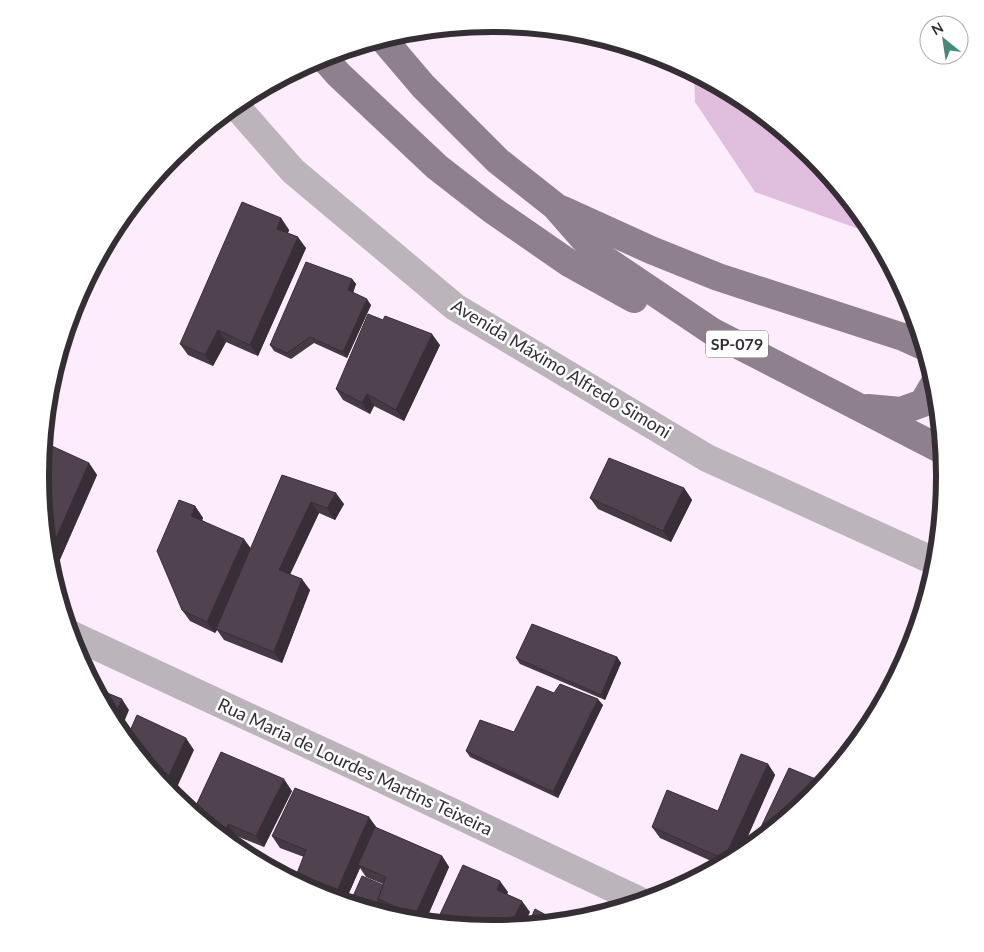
<svg xmlns="http://www.w3.org/2000/svg" width="984" height="952" font-family="Lato,sans-serif">
  <rect width="100%" height="100%" fill="#fdecfc"/>
  <path fill="#e0bedd" d="M 694,74 L 743,100 L 812,156 L 868,225 L 873,234 L 755,192 L 695,102 Z"/>
  <g fill="none" stroke-linecap="round" stroke-linejoin="round">
    <g stroke="#bcb4bb" stroke-width="28">
      <path d="M 235,105 L 293,171 L 455,307 L 707,458 L 936,562"/>
      <path d="M 70,634 L 363,770 L 640,901"/>
    </g>
    <g stroke="#8e808c" stroke-width="28">
      <path d="M 383,39 L 423,86 L 498,161 L 555,206 L 597,254 L 713,332 L 942,450"/>
      <path d="M 323,57 L 338,74 L 437,167 L 491,209 L 569,263 L 634,299"/>
      <path d="M 563,210 L 651,250 L 718,277 L 903,337 L 923,346"/>
      <path d="M 868,408 L 901,411 L 923,403 L 934,384"/>
    </g>
  </g>
  <g fill="#453943">
    <path d="M 281,218 L 289,230 L 288,233 L 306,248 L 258,356 L 226,342 L 213,366 L 188,355 L 180,344 Z"/>
    <path d="M 352,279 L 356,284 L 353,292 L 371,305 L 347,358 L 314,343 L 291,359 L 274,351 L 270,345 Z"/>
    <path d="M 440,345 L 404,421 L 374,406 L 370,414 L 343,400 L 336,389 Z"/>
    <path d="M 89,463 L 97,475 L 58,564 L 48,559 L 40,476 Z"/>
    <path d="M 282,475 L 344,504 L 335,520 L 319,513 L 290,574 L 310,590 L 282,663 L 224,640 L 217,630 L 215,633 L 190,621 L 182,610 L 195,506 L 203,518 L 202,520 L 251,549 Z"/>
    <path d="M 684,488 L 692,500 L 671,542 L 598,509 L 590,498 Z"/>
    <path d="M 617,657 L 621,663 L 605,700 L 520,664 L 516,658 Z"/>
    <path d="M 603,705 L 558,798 L 470,757 L 466,751 L 514,732 Z"/>
    <path d="M 768,764 L 775,775 L 740,854 L 720,865 L 660,838 L 652,827 L 718,811 Z"/>
    <path d="M 292,791 L 264,847 L 236,836 L 232,845 L 193,812 Z"/>
    <path d="M 377,828 L 442,856 L 449,867 L 425,922 L 409,920 L 386,910 L 383,906 L 350,903 L 383,885 L 383,884 L 366,877 L 360,868 L 345,902 L 319,894 L 304,857 L 280,848 L 272,836 Z"/>
  </g>
  <g fill="#382e37">
    <path d="M 281,218 L 289,230 L 285,240 L 277,229 Z"/>
    <path d="M 298,237 L 306,248 L 258,356 L 250,345 Z"/>
    <path d="M 352,279 L 356,284 L 352,296 L 348,290 Z"/>
    <path d="M 367,299 L 371,305 L 347,358 L 343,352 Z"/>
    <path d="M 218,330 L 226,342 L 213,366 L 205,355 Z"/>
    <path d="M 432,334 L 440,345 L 404,421 L 396,410 Z"/>
    <path d="M 56,363 L 61,371 L 47,399 L 48,387 Z"/>
    <path d="M 367,394 L 374,406 L 370,414 L 362,403 Z"/>
    <path d="M 89,463 L 97,475 L 58,564 L 50,552 Z"/>
    <path d="M 684,488 L 692,500 L 671,542 L 663,531 Z"/>
    <path d="M 336,493 L 344,504 L 335,520 L 327,508 Z"/>
    <path d="M 311,502 L 319,513 L 287,581 L 279,570 Z"/>
    <path d="M 195,506 L 203,518 L 199,527 L 191,516 Z"/>
    <path d="M 244,539 L 252,550 L 216,629 L 217,630 L 215,633 L 207,622 Z"/>
    <path d="M 302,579 L 310,590 L 282,663 L 274,652 Z"/>
    <path d="M 617,657 L 621,663 L 605,700 L 601,695 Z"/>
    <path d="M 122,699 L 129,710 L 120,732 L 116,727 L 112,720 Z"/>
    <path d="M 598,699 L 603,705 L 558,798 L 553,792 Z"/>
    <path d="M 186,738 L 194,750 L 173,796 L 164,786 Z"/>
    <path d="M 768,764 L 775,775 L 740,854 L 726,861 L 724,859 Z"/>
    <path d="M 284,779 L 292,791 L 264,847 L 256,836 Z"/>
    <path d="M 369,817 L 377,828 L 358,865 L 360,868 L 345,902 L 334,898 Z"/>
    <path d="M 228,824 L 236,836 L 232,845 L 223,837 Z"/>
    <path d="M 442,856 L 449,867 L 425,922 L 419,921 L 415,915 Z"/>
    <path d="M 500,881 L 508,892 L 505,902 L 497,890 Z"/>
    <path d="M 379,901 L 383,906 L 381,913 L 375,911 Z"/>
    <path d="M 522,901 L 530,912 L 524,925 L 510,926 Z"/>
  </g>
  <g fill="#50424e" stroke="#382e37">
    <path d="M 242,202 L 281,218 L 277,229 L 298,237 L 250,345 L 218,330 L 205,355 L 180,344 Z"/>
    <path d="M 306,262 L 352,279 L 348,290 L 367,299 L 343,352 L 310,337 L 287,353 L 270,345 Z"/>
    <path d="M 368,314 L 383,320 L 385,316 L 432,334 L 396,410 L 367,394 L 362,403 L 336,389 Z"/>
    <path d="M 43,442 L 89,463 L 50,552 L 47,551 L 40,476 Z"/>
    <path d="M 609,458 L 684,488 L 663,531 L 590,498 Z"/>
    <path d="M 282,475 L 336,493 L 327,508 L 311,502 L 279,570 L 302,579 L 274,652 L 216,629 Z"/>
    <path d="M 179,500 L 195,506 L 191,516 L 244,539 L 207,622 L 182,610 L 157,551 Z"/>
    <path d="M 532,624 L 617,657 L 601,695 L 516,658 Z"/>
    <path d="M 560,684 L 598,699 L 553,792 L 466,751 L 480,720 L 514,732 L 537,686 L 554,693 Z"/>
    <path d="M 95,688 L 122,699 L 112,720 Z"/>
    <path d="M 137,715 L 186,738 L 164,786 L 126,740 Z"/>
    <path d="M 221,752 L 284,779 L 256,836 L 228,824 L 223,837 L 193,812 Z"/>
    <path d="M 741,754 L 768,764 L 724,859 L 652,827 L 667,790 L 718,811 Z"/>
    <path d="M 789,768 L 823,782 L 812,796 L 753,844 Z"/>
    <path d="M 295,788 L 369,817 L 334,898 L 319,894 L 294,881 L 306,850 L 272,836 Z"/>
    <path d="M 375,827 L 442,856 L 415,915 L 378,899 L 386,877 L 358,865 Z"/>
    <path d="M 463,865 L 500,881 L 497,890 L 522,901 L 510,926 L 492,928 L 436,923 Z"/>
    <path d="M 362,876 L 383,885 L 378,899 L 379,901 L 375,911 L 350,903 Z"/>
    <path d="M 535,909 L 559,922 L 528,925 Z"/>
  </g>
  <g text-anchor="middle" stroke-width="5" stroke-linejoin="round" paint-order="stroke">
    <rect fill="#fff" stroke="#726d71" stroke-width="1" x="706" y="330.5" width="62" height="27" rx="4"/>
    <g font-size="16" font-weight="bold" fill="#352e34">
      <text x="737" y="350">SP-079</text>
    </g>
    <g font-size="18" fill="#352e34" stroke="#fff">
      <text transform="translate(561 369) rotate(31)" y="6">Avenida Máximo Alfredo Simoni</text>
      <text transform="translate(355 767) rotate(25)" y="6">Rua Maria de Lourdes Martins Teixeira</text>
    </g>
  </g>
  <path d="M0 0H984V952H0ZM492 32H493A443 443 0 0 1 936 475V477A443 443 0 0 1 493 920H492A443 443 0 0 1 49 477V475A443 443 0 0 1 492 32Z" fill="#fff" fill-rule="evenodd"/>
  <path fill="none" stroke="#352e34" stroke-width="6" d="M492 32H493A443 443 0 0 1 936 475V477A443 443 0 0 1 493 920H492A443 443 0 0 1 49 477V475A443 443 0 0 1 492 32Z"/>
  <g transform="translate(944 40) rotate(330)"><circle r="24" fill="#ffffff" stroke="#aeabae"/>
  <path d="M0-4L9 19L0 12L-9 19Z" fill="#478a7c"/>
  <text y="-8" font-size="14" font-weight="bold" text-anchor="middle" fill="#352e34">N</text>
  </g>
</svg>
